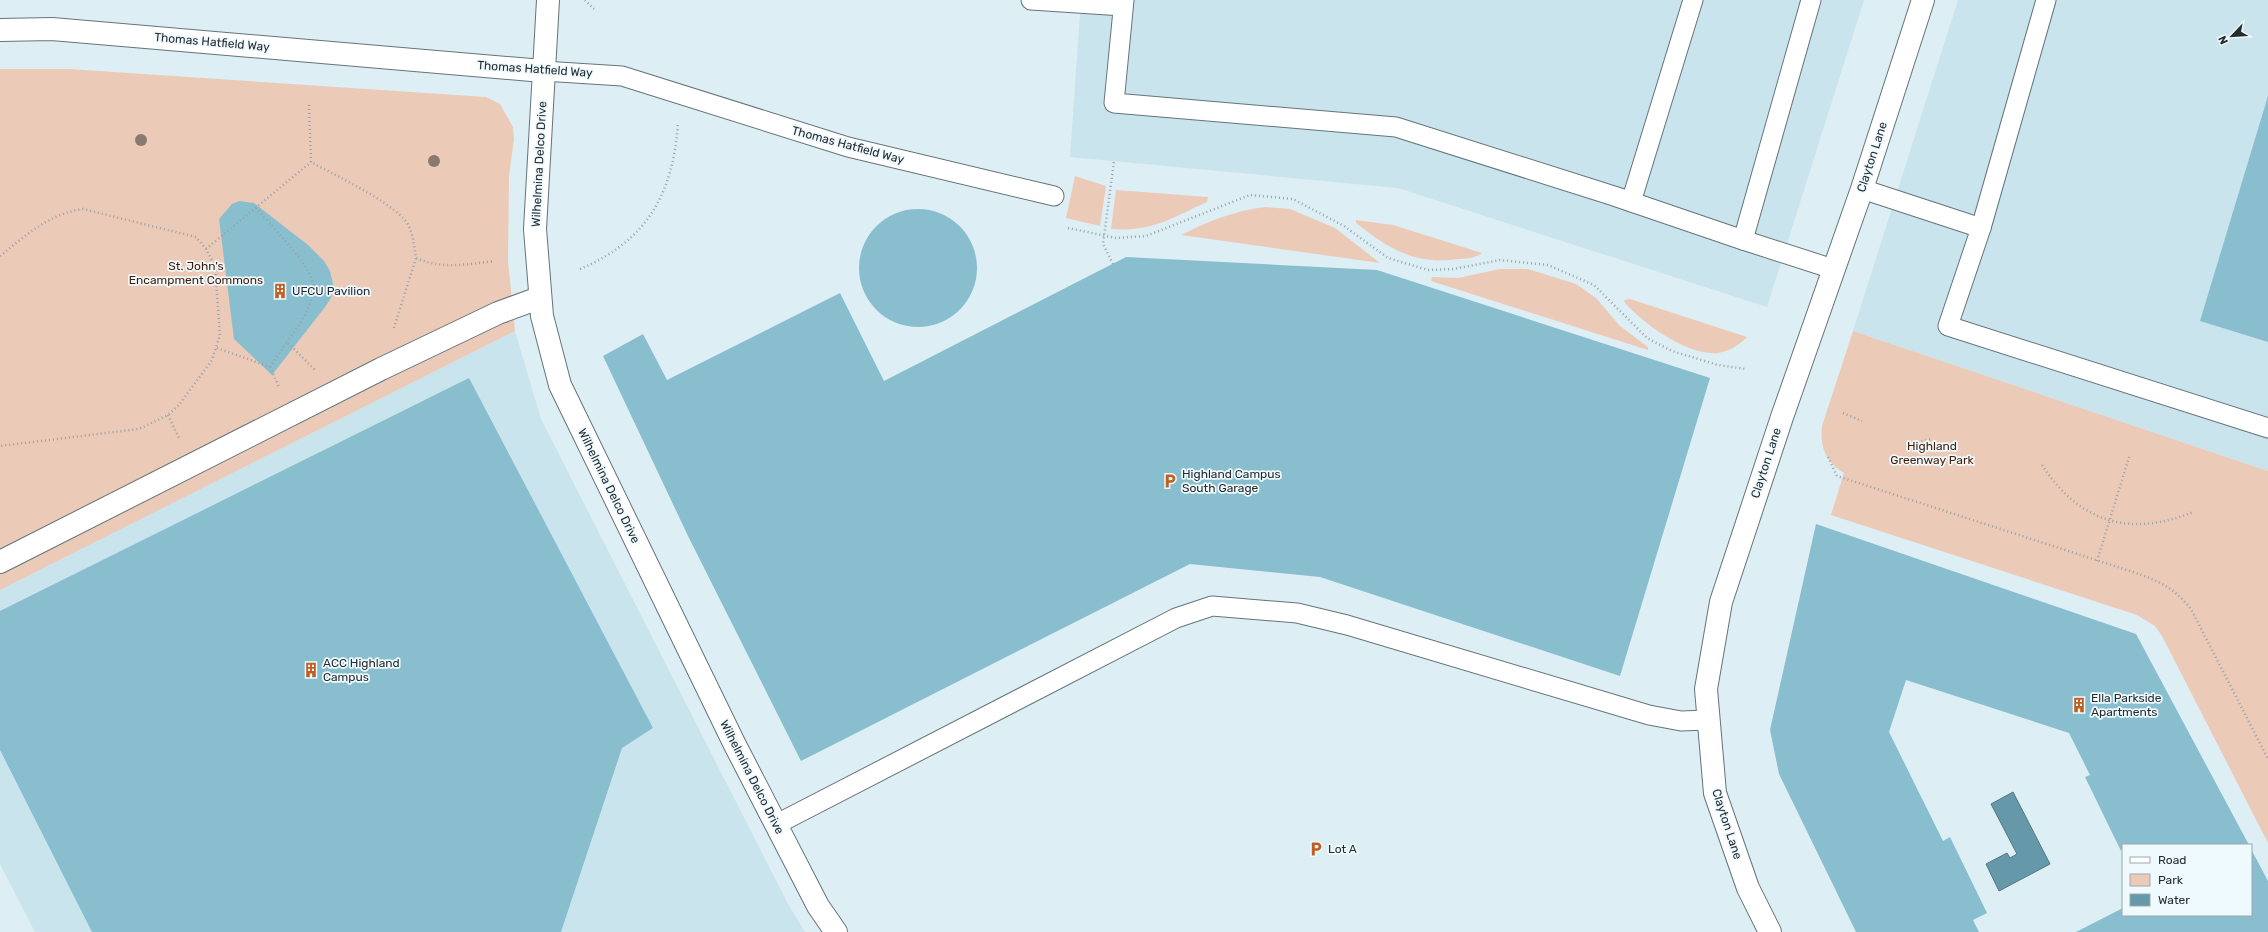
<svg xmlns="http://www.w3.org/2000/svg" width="2268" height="932" font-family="Rubik,sans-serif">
  <rect width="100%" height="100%" fill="#ddeef5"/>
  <g fill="#c9e4ed">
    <path d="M 1081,0 L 1864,0 L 1767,307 L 1398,188 L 1070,157 Z"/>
    <path d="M 1958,0 L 2268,0 L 2268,471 L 1853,331 Z"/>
    <path d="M 515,331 L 541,419 L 788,904 L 805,932 L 35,932 L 0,864 L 0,590 Z"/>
  </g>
  <g fill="#eccab8">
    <path d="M 0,69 L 69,69 L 486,97 L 500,104 L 513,127 L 514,139 L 509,176 L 508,261 L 515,331 L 0,590 Z"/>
    <path d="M 1075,176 L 1106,186 L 1100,226 L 1066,218 Z"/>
    <path d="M 1116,190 L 1208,197 L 1207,202 C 1171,218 1153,232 1111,229 Z"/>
    <path d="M 1265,207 L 1290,209 L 1335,228 L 1380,263 L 1181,235 C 1209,221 1234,211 1265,207 Z"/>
    <path d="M 1356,220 L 1393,225 L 1482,253 C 1476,258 1465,259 1458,259 C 1415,265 1389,249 1356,223 Z"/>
    <path d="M 1500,269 L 1528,269 L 1576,284 L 1596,298 L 1620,326 L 1648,347 L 1648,350 L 1431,281 L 1432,277 L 1458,278 Z"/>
    <path d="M 1630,299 L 1747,337 C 1739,345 1730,351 1718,353 C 1687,356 1644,324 1625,303 L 1624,300 Z"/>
    <path d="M 1853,331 L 2268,471 L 2268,843 L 2162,636 L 2155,626 L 2137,615 L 1831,515 L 1844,473 C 1825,461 1820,447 1822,426 Z"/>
  </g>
  <path fill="#6599aa" stroke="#527885" d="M 2013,792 L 2050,864 L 1999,891 L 1986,864 L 2007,853 L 2010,858 L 2017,854 L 1991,804 Z"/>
  <g fill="#89becf">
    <path d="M 2268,96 L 2268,342 L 2200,321 Z"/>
    <path d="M 239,201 L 254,203 L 308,245 L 324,261 L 330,271 L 333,284 L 331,298 L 325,307 L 272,375 L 234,339 L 219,219 L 232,204 Z"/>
    <circle cx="918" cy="268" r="59"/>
    <path d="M 1126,257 L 1377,270 L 1710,378 L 1620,676 L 1320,577 L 1190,564 L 801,761 L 688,536 L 603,356 L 643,334 L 667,380 L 840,293 L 884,381 Z"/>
    <path d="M 469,378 L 653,728 L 622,748 L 561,932 L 92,932 L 0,750 L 0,611 Z"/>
    <path d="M 1816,524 L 2136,634 L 2249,845 L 2123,845 L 2121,851 L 2085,777 L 2090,775 L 2069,733 L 1906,680 L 1889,732 L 1943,841 L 1950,837 L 1987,913 L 1973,920 L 1979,932 L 1856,932 L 1779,774 L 1770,730 Z"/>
    <path d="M 2251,849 L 2268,881 L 2268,932 L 2076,932 L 2123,908 L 2123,915 L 2251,915 Z"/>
  </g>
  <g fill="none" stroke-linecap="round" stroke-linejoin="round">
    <g stroke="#647479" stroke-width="21">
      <g id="service">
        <path d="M 1031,0 L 1123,6"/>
        <path d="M 1124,0 L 1114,103 L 1396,127 L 1614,196 L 1743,240 L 1811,0"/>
        <path d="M 543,71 L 622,76 L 848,147 L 1054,196"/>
        <path d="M 1862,189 L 1981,228 L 1948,326 L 2268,428"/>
        <path d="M 1631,202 L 1693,0"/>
        <path d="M 1981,228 L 2046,0"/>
        <path d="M 1743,240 L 1833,269"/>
        <path d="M 777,824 L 1176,618 L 1212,606 L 1297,613 L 1347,625 L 1649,715 L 1681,721 L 1708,720"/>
      </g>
    </g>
    <g stroke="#647479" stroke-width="24">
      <path id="pedestrian" d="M 0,562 L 381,369 L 498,313 L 539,298"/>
    </g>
    <g stroke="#647479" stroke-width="24">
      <g id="minor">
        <path d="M 548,0 L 535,229 L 542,316 L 560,385 L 734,743 L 818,906 L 836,932"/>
        <path d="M 0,30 L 52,29 L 543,71"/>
        <path d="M 1770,932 L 1748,888 L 1715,793 L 1706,689 L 1721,602 L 1782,417 L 1862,189 L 1923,0"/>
      </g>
    </g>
    <g stroke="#96a2a8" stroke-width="2.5" stroke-dasharray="1 3" stroke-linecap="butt">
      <path d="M 585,0 L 594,9"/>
      <path d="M 309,105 L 311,162 C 338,177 382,197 403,218 C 413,228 414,245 416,258 C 443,270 467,264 495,261"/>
      <path d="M 256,208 C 267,221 313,268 313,284 C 314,306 299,325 287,342"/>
      <path d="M 1068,228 L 1116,238 L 1146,236 L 1250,195 L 1293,199 L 1344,226 L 1388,258 L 1428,270 L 1453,269 L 1500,260 L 1548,265 L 1594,285 L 1647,338 L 1672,351 L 1718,365 L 1746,369"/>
      <path d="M 206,249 L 311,162"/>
      <path d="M 0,256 C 25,236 50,213 83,209 L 196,237 L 206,249 L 215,266 L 220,335 L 212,360 L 179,405 L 168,415 L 139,429 L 0,446"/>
      <path d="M 1113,264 L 1103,244 L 1114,161"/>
      <path d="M 580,269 C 647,241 673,194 678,123"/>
      <path d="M 394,328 L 416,258"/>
      <path d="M 217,348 L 270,367 L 279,387"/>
      <path d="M 270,367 L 287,342 L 315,370"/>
      <path d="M 1843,413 L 1862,421"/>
      <path d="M 168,415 L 179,438"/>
      <path d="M 1906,446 L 1931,439"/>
      <path d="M 1828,457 L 1837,476 L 2133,572 C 2159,581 2173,587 2191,609 L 2268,759"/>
      <path d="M 2042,465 C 2079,522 2130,538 2193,512"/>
      <path d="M 2097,561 L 2130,454"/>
    </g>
    <use href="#service" stroke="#fff" stroke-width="19"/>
    <use href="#pedestrian" stroke="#fff" stroke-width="22"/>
    <use href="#minor" stroke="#fff" stroke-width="22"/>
  </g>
  <g fill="#897a70">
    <circle cx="141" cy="140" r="6"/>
    <circle cx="434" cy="161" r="6"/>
  </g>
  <defs>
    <g id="building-bare" transform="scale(1.2)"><path d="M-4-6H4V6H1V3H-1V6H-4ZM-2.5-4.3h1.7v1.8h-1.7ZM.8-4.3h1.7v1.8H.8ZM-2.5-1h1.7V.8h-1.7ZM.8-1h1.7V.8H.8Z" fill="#c15f21" stroke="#effafe" stroke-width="2.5" paint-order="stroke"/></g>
    <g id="parking-bare" transform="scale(1.2)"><path d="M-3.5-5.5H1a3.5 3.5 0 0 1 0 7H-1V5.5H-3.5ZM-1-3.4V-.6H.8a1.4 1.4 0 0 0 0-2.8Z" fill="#c15f21" stroke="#effafe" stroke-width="2.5" paint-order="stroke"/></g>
  </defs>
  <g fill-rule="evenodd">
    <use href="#building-bare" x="280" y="291"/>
    <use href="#parking-bare" x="1170" y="481"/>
    <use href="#building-bare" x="311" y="670"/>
    <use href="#building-bare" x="2079" y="705"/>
    <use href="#parking-bare" x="1316" y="849"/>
  </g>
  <g text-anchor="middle" stroke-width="3.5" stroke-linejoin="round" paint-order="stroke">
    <g font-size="12" fill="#252b2e" stroke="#effafe">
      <text transform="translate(212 42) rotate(5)" y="4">Thomas Hatfield Way</text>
      <text transform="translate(535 69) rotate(4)" y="4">Thomas Hatfield Way</text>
      <text transform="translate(848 145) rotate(15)" y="4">Thomas Hatfield Way</text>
      <text transform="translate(1872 157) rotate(-72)" y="4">Clayton Lane</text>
      <text transform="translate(539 164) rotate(-87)" y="4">Wilhelmina Delco Drive</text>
      <text transform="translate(1766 463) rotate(-72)" y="4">Clayton Lane</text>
      <text transform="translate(609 486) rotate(64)" y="4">Wilhelmina Delco Drive</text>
      <text transform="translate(752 777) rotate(63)" y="4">Wilhelmina Delco Drive</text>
      <text transform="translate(1727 824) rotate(72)" y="4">Clayton Lane</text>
    </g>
    <g font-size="12" fill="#451c03" stroke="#effafe">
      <text x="196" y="270">St. John's<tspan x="196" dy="14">Encampment Commons</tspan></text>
      <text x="1932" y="450">Highland<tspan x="1932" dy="14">Greenway Park</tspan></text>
    </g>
    <g font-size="12" fill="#252b2e" stroke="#effafe" text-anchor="start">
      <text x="292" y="295">UFCU Pavilion</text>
      <text x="1182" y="478">Highland Campus<tspan x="1182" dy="14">South Garage</tspan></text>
      <text x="323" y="667">ACC Highland<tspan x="323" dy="14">Campus</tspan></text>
      <text x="2091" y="702">Ella Parkside<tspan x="2091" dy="14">Apartments</tspan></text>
      <text x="1328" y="853">Lot A</text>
    </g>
  </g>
  <rect x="2122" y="844" width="130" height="72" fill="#effafe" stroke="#9ea7ab"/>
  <rect x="2130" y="857" width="20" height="6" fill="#ffffff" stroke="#9ea7ab"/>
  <text x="2158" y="864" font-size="12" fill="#252b2e">Road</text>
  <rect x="2130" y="874" width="20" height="12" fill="#eccab8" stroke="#9ea7ab"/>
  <text x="2158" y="884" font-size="12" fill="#252b2e">Park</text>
  <rect x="2130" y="894" width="20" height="12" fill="#6599aa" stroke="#9ea7ab"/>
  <text x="2158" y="904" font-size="12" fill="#252b2e">Water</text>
  <g transform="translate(2232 36) rotate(245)" stroke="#effafe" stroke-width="3" paint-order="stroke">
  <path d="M0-3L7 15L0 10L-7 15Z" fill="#252b2e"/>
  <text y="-6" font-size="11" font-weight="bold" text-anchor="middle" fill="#252b2e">N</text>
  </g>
</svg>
